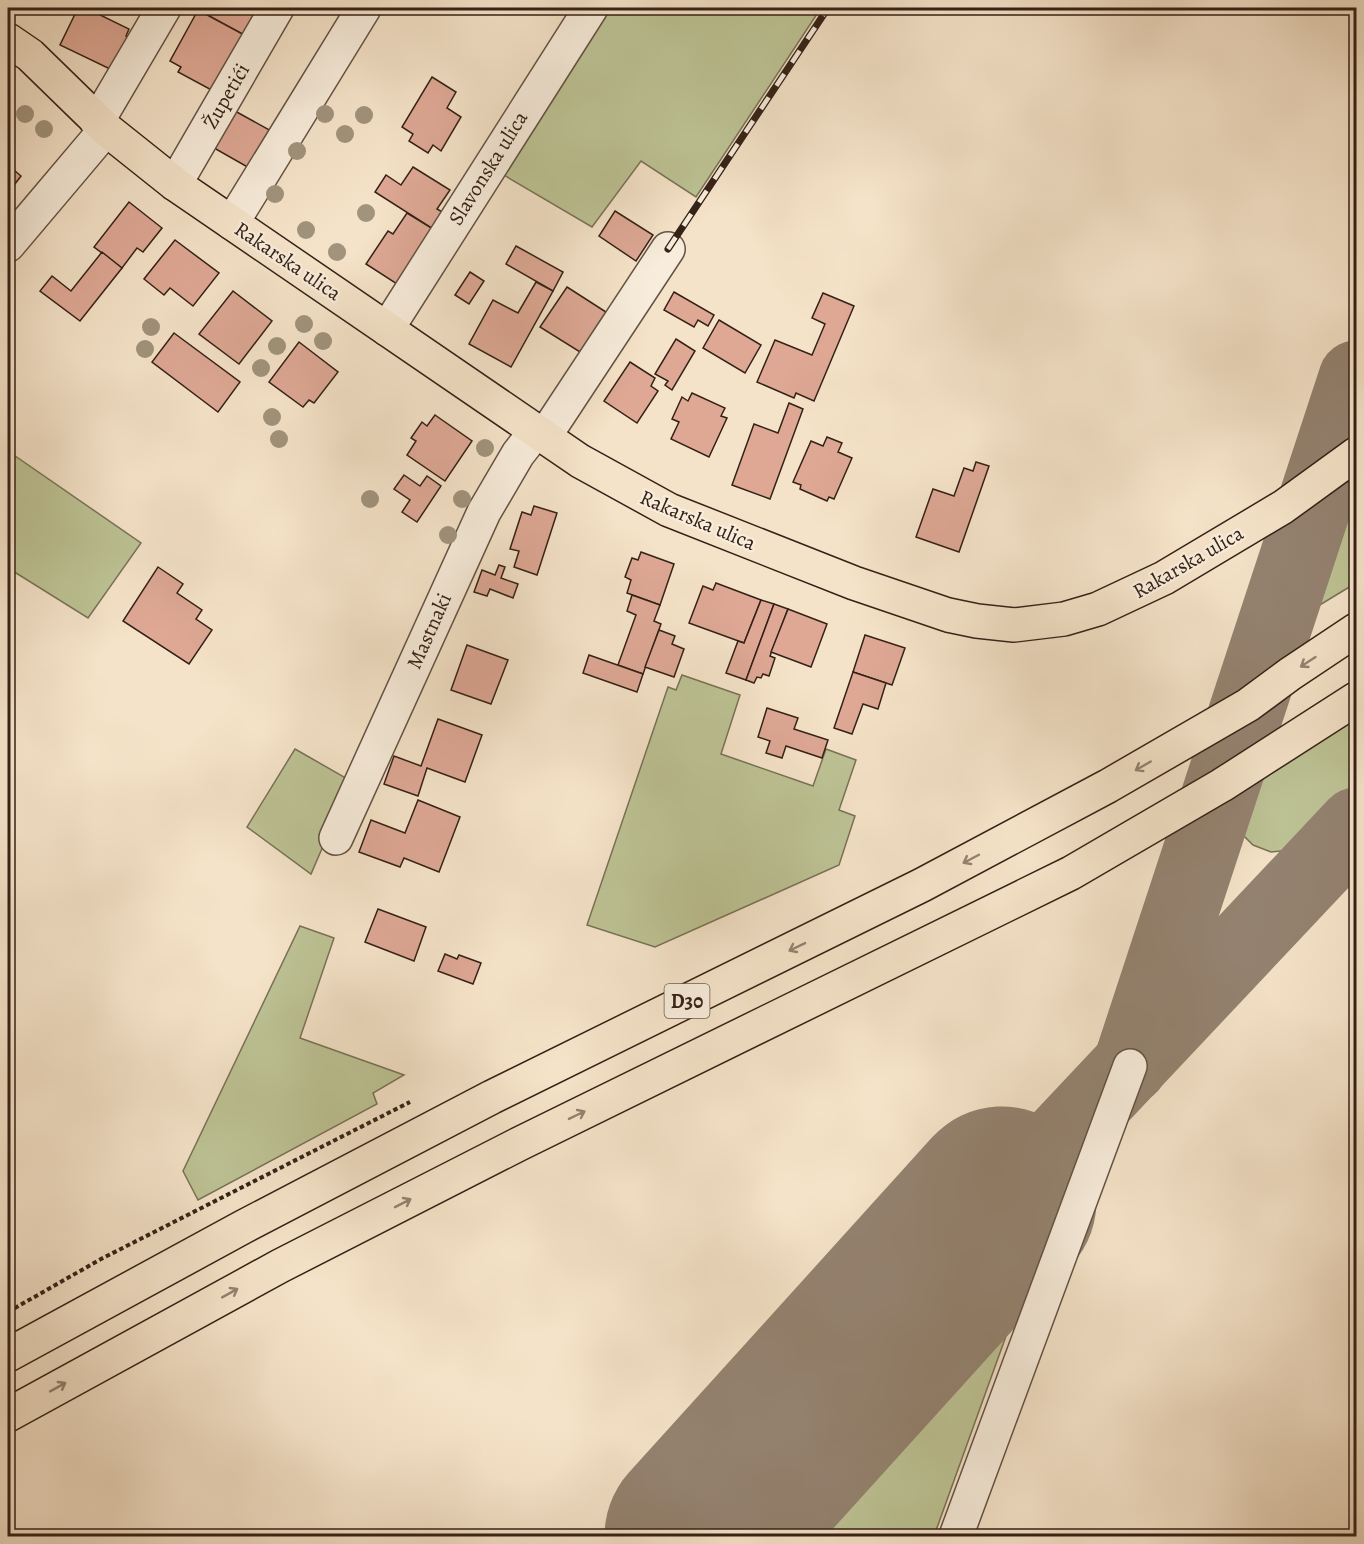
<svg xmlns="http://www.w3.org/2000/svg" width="1364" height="1544" font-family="Alegreya,serif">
  <rect width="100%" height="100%" fill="#f5e3c9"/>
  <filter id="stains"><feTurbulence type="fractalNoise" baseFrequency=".00333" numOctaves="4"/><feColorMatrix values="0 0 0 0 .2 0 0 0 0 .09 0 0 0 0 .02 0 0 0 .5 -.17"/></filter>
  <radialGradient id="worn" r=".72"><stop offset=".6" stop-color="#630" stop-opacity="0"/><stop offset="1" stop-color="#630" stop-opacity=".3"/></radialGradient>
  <g fill="#bdc395" stroke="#787256" stroke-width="1.5">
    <path d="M 604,8 L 821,8 L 696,197 L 641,161 L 592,227 L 502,174 Z"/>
    <path d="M 8,451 L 141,543 L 88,618 L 8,568 Z"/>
    <path d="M 1356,476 L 1356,583 L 1295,620 L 1341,486 Z"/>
    <path d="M 682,675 L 740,695 L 721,754 L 813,786 L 826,749 L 856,760 L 839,810 L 855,816 L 839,865 L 655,947 L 587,925 L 668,687 L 676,690 Z"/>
    <path d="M 1356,718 L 1356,786 L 1291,850 L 1271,852 L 1253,845 L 1239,831 L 1234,812 L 1238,793 Z"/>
    <path d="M 295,749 L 351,781 L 311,874 L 247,827 Z"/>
    <path d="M 300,926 L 334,938 L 300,1038 L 404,1075 L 373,1093 L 377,1104 L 198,1200 L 183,1171 Z"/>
    <path d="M 1020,1272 L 1028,1275 L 934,1536 L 776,1536 L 928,1367 Z"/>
  </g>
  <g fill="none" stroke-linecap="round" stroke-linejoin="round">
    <g stroke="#948270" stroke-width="75">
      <path d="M 1130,1066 L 1356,378"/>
      <path d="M 1002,1201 L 1356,825"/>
    </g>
    <path stroke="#948270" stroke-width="189" d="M 699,1536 L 1002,1201"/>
  </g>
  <g fill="#dea895" stroke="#342117" stroke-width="1.5">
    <path d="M 78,8 L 86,8 L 129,29 L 126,36 L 135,40 L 123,65 L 114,60 L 110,69 L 60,45 Z"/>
    <path d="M 214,8 L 264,8 L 248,37 L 209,16 Z"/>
    <path d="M 198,10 L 248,37 L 217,93 L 178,72 L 181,67 L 170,61 Z"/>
    <path d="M 432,77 L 456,92 L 447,108 L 461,117 L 441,151 L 433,145 L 428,153 L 409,141 L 413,134 L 402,127 Z"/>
    <path d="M 235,111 L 273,132 L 251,169 L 214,148 Z"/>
    <path d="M 8,165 L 21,176 L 8,193 Z"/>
    <path d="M 413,167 L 450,190 L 437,209 L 444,213 L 433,229 L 375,192 L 386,175 L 401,185 Z"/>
    <path d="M 129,202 L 162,228 L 143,252 L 137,248 L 122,268 L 94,247 Z"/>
    <path d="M 615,211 L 653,235 L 636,261 L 599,236 Z"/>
    <path d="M 407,213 L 433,229 L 397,284 L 366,264 L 388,231 L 393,234 Z"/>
    <path d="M 175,240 L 219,273 L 193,306 L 170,288 L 164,295 L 144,279 Z"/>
    <path d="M 516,246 L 563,272 L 553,291 L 506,264 Z"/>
    <path d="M 102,252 L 122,268 L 80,321 L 40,291 L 52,276 L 71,291 Z"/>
    <path d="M 470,272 L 484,281 L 469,304 L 455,295 Z"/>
    <path d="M 536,282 L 553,291 L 511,367 L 469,344 L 493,300 L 518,313 Z"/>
    <path d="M 567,287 L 606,312 L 580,352 L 540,327 Z"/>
    <path d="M 233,291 L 272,321 L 239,364 L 199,334 Z"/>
    <path d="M 674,292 L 714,315 L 708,326 L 698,320 L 694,327 L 664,310 Z"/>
    <path d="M 823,293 L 854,306 L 814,401 L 796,393 L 794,398 L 757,382 L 775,340 L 812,355 L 825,324 L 812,318 Z"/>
    <path d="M 719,320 L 761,345 L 745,373 L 703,348 Z"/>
    <path d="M 174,333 L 240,382 L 218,412 L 152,362 Z"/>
    <path d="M 676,339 L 695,351 L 672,390 L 665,385 L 668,381 L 655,374 Z"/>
    <path d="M 299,342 L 338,372 L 314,403 L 309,400 L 303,407 L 269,382 Z"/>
    <path d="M 630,362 L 655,378 L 651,386 L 658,391 L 637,423 L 604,401 Z"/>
    <path d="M 692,393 L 725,408 L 721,416 L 727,418 L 709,457 L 671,439 L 679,422 L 672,419 L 682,397 L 688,401 Z"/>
    <path d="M 789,403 L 803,409 L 770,499 L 732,485 L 754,424 L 778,433 Z"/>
    <path d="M 435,415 L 472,441 L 445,481 L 407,455 L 416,441 L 411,438 L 422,422 L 427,426 Z"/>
    <path d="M 827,437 L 842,443 L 838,452 L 852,458 L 834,499 L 829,497 L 827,501 L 800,489 L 801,485 L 793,482 L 811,441 L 823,446 Z"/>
    <path d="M 976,462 L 989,466 L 959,552 L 916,537 L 933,489 L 954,496 L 964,468 L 973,471 Z"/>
    <path d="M 404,475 L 420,486 L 427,476 L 441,486 L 417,522 L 402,512 L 410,500 L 394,489 Z"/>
    <path d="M 534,506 L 557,513 L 537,575 L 514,567 L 519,551 L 510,549 L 522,512 L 531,515 Z"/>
    <path d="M 641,552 L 674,564 L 660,605 L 627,593 L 631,580 L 625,577 L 632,558 L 638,560 Z"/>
    <path d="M 499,565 L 505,567 L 501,578 L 518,584 L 513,598 L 490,589 L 487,596 L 474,592 L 482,570 L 495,575 Z"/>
    <path d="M 158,567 L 183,584 L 177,593 L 202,610 L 196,619 L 212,630 L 189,664 L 123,621 Z"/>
    <path d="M 716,583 L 761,600 L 744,643 L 689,623 L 703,586 L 713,590 Z"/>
    <path d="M 632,595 L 660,605 L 654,621 L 661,624 L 643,674 L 618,665 L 636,615 L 627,611 Z"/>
    <path d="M 761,600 L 774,604 L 746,680 L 726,673 L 738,641 L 744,643 Z"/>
    <path d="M 774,604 L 788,609 L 770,656 L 775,658 L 769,676 L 763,674 L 761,678 L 757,677 L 754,683 L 746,680 Z"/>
    <path d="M 788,609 L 827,624 L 811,667 L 771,652 Z"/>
    <path d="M 659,630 L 675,636 L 672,644 L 684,649 L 674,677 L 645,667 Z"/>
    <path d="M 865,635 L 905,648 L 892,685 L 853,672 Z"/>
    <path d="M 467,645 L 508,660 L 491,704 L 451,690 Z"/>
    <path d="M 589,655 L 643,674 L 637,692 L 583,673 Z"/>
    <path d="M 853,672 L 886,683 L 878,709 L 863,704 L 852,734 L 834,728 Z"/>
    <path d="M 767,708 L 798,718 L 794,729 L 828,740 L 822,758 L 786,746 L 782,758 L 766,753 L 770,741 L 758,737 Z"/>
    <path d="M 438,719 L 482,735 L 465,782 L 427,768 L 418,796 L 384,784 L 394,756 L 421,766 Z"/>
    <path d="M 418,800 L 460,817 L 439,872 L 404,858 L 400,867 L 359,852 L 371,820 L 405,833 Z"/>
    <path d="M 378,909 L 426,927 L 414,961 L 365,942 Z"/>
    <path d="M 445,954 L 457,959 L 459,955 L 481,963 L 473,984 L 438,971 Z"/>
  </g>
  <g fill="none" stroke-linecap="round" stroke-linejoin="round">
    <g stroke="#645244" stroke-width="36">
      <g id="minor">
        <path d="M 97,122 L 164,8"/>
        <path d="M 175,184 L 277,8"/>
        <path d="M 232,223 L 364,8"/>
        <path d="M 8,245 L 106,129"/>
        <path d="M 387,329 L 591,8"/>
        <path d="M 544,437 L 668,249"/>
        <path d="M 336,838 L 484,512 L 518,454 L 536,431"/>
        <path d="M 956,1536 L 1130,1066"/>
      </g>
    </g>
    <g stroke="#342117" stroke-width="36">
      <g id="major">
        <path d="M 8,40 L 30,55 L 106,129 L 175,184 L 580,461 L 669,510 L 854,583 L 948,615 L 977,621 L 1014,625 L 1064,619 L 1098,609 L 1164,578 L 1283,507 L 1356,454"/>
        <path d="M 8,1355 L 243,1227 L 492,1097 L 922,885 L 1108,786 L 1248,705 L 1290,674 L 1356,630"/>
        <path d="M 8,1415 L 280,1266 L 519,1144 L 1071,873 L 1222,785 L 1356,699"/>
      </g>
    </g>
    <path stroke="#342117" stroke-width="4" stroke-dasharray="4.5 3" stroke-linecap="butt" d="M 8,1312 L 101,1259 L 410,1102"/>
    <use href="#minor" stroke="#f8eddc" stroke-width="33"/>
    <use href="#major" stroke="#f5e3c9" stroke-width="33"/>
    <g stroke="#342117" stroke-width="7">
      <path id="rail" d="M 668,249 L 828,8"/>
    </g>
    <use href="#rail" stroke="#f8eddc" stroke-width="4.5" stroke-dasharray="14" stroke-linecap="butt"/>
  </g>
  <g fill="#a1937c">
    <circle cx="25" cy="114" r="9"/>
    <circle cx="325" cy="114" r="9"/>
    <circle cx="364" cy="115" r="9"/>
    <circle cx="44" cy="129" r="9"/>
    <circle cx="345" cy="134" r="9"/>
    <circle cx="297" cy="151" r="9"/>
    <circle cx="275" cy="194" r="9"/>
    <circle cx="366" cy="213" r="9"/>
    <circle cx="306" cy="230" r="9"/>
    <circle cx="337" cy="252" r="9"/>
    <circle cx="304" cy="324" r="9"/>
    <circle cx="151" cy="327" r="9"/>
    <circle cx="323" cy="341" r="9"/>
    <circle cx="277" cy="346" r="9"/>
    <circle cx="145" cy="349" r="9"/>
    <circle cx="261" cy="368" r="9"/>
    <circle cx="272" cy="417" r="9"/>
    <circle cx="279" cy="439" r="9"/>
    <circle cx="485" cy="448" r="9"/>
    <circle cx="370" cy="499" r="9"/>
    <circle cx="462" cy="499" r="9"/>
    <circle cx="448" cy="535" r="9"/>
  </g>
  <defs><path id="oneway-shaft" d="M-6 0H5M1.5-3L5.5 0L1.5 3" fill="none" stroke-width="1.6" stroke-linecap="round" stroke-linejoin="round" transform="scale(1.5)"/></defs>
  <g stroke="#948270">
    <use href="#oneway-shaft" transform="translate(1308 662) rotate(147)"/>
    <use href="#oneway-shaft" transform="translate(1143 766) rotate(150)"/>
    <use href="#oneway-shaft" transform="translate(971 859) rotate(152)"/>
    <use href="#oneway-shaft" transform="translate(797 947) rotate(154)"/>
    <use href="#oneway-shaft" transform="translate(577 1115) rotate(-26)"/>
    <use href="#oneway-shaft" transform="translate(403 1203) rotate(-27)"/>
    <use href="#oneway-shaft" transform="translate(230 1293) rotate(-29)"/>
    <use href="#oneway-shaft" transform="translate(58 1387) rotate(-29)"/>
  </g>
  <g text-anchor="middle" stroke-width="4.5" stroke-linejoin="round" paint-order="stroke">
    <rect fill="#f8eddc" stroke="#6f5e52" stroke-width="1.5" x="664.5" y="984" width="45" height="34" rx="4.5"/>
    <g font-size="20" font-weight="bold" fill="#342117">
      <text x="687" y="1008">D30</text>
    </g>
    <g font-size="21" fill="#342117" stroke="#f8eddc">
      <text transform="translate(226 96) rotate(-60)" y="7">Župetići</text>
      <text transform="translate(488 168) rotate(-58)" y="7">Slavonska ulica</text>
      <text transform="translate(288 261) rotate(34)" y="7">Rakarska ulica</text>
      <text transform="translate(698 520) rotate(23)" y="7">Rakarska ulica</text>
      <text transform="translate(1188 562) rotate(-30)" y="7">Rakarska ulica</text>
      <text transform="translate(429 631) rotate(-66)" y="7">Mastnaki</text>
    </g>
  </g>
  <rect width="1364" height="1544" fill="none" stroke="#f5e3c9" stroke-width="30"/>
  <rect x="9" y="9" width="1346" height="1526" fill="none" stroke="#342117" stroke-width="3"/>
  <rect x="15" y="15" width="1334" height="1514" fill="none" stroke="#342117" stroke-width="1.5"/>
  <rect width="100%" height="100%" filter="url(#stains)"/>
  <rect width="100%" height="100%" fill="url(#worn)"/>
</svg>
